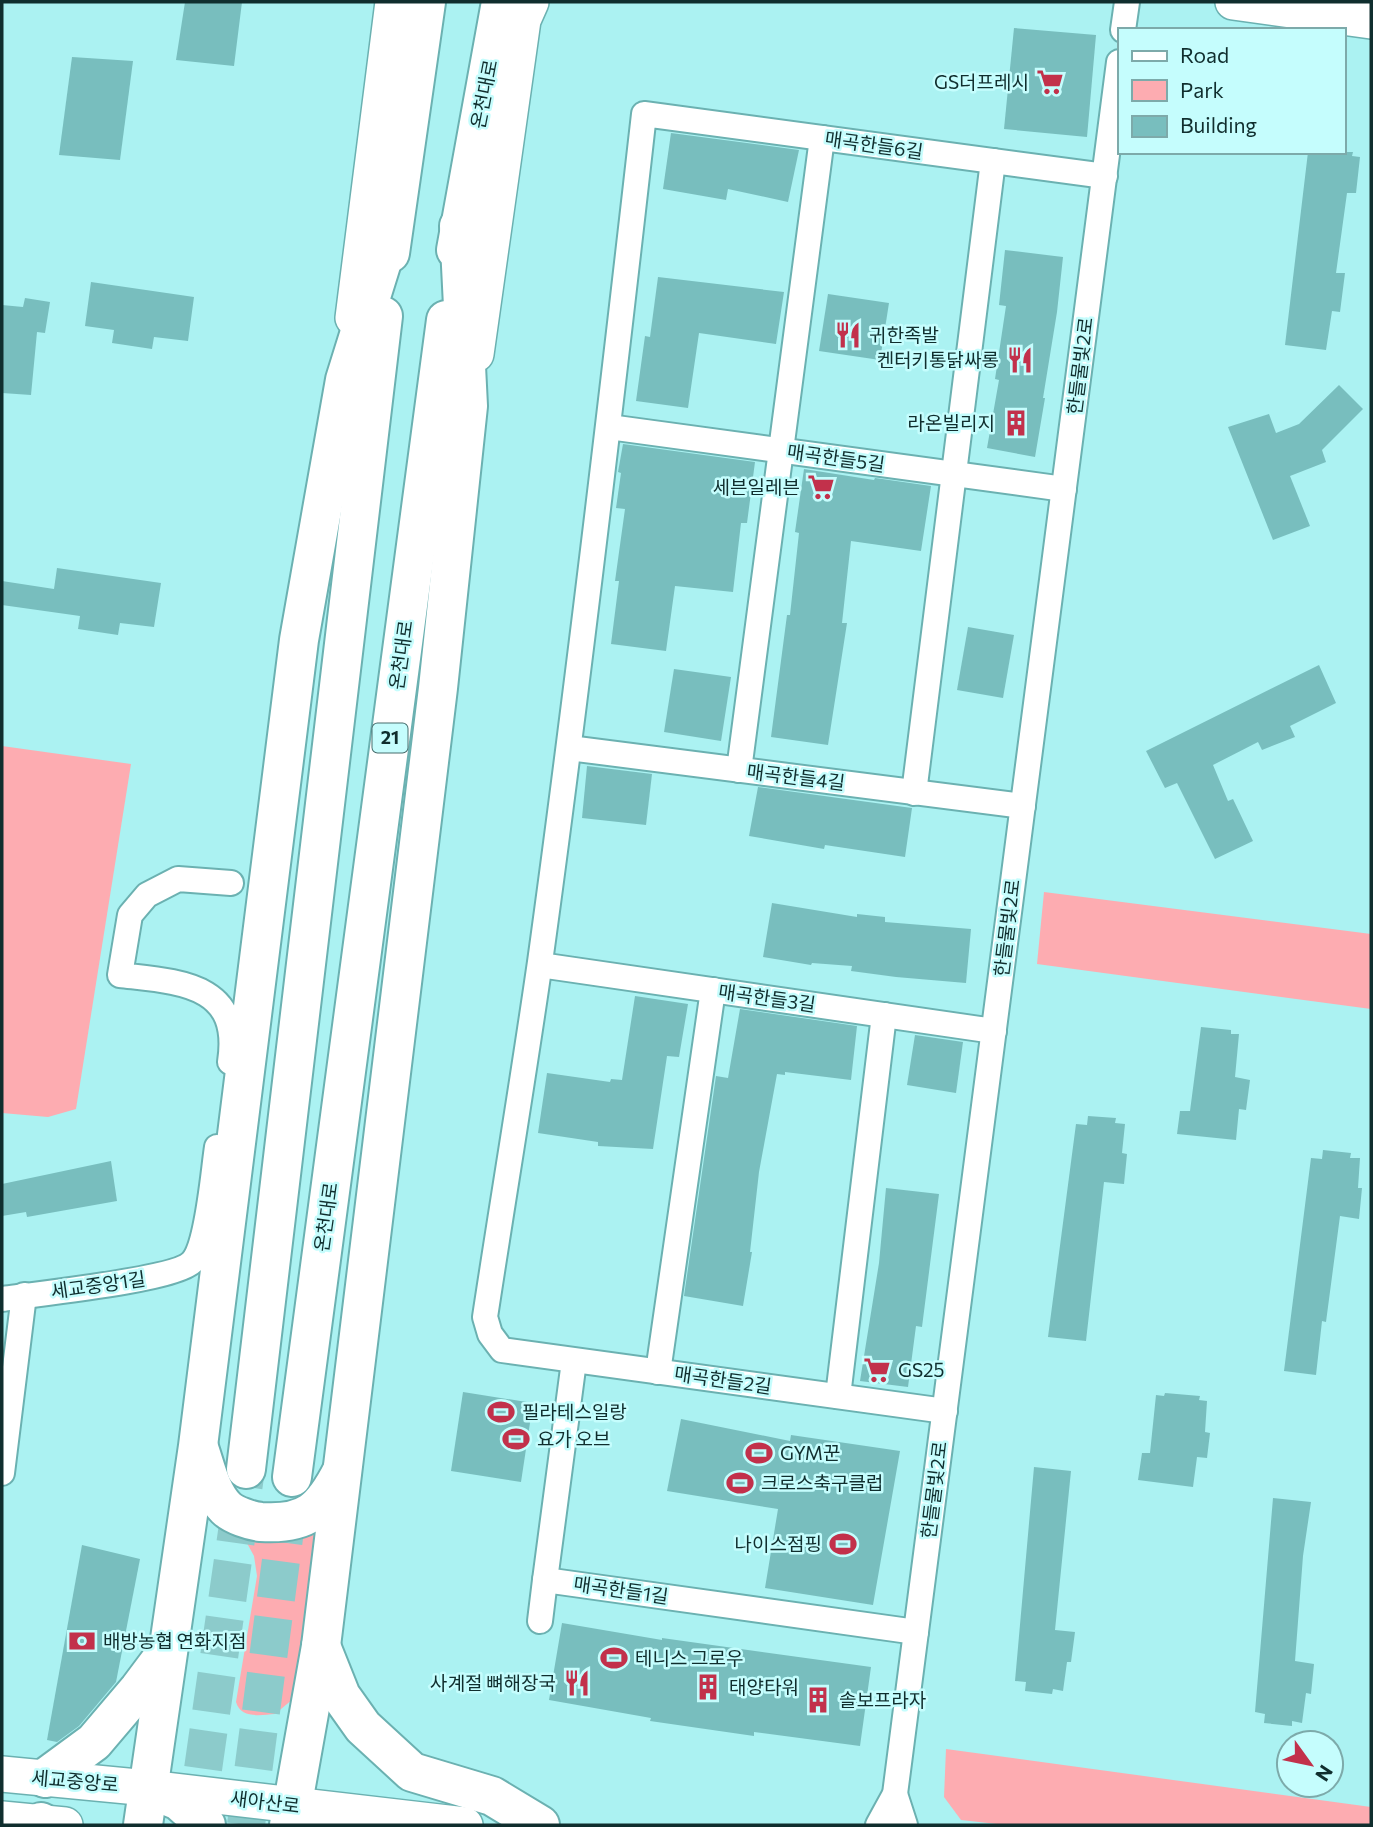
<svg xmlns="http://www.w3.org/2000/svg" width="1373" height="1827" font-family="Commissioner,'Noto Sans KR',sans-serif">
  <rect width="100%" height="100%" fill="#abf2f2"/>
  <g fill="#fdacb1">
    <path d="M 2,746 L 131,764 L 76,1109 L 48,1117 L 2,1113 Z"/>
    <path d="M 1044,892 L 1371,934 L 1371,1009 L 1037,964 Z"/>
    <path d="M 323,1523 L 293,1699 L 275,1714 C 261,1715 241,1719 236,1702 L 257,1576 L 254,1556 L 242,1534 Z"/>
    <path d="M 946,1749 L 1371,1807 L 1371,1825 L 1006,1825 L 961,1820 L 944,1797 Z"/>
  </g>
  <g fill="#78bebe">
    <path d="M 185,2 L 242,2 L 234,66 L 176,60 Z"/>
    <path d="M 1014,28 L 1096,35 L 1087,137 L 1004,129 Z"/>
    <path d="M 72,57 L 133,61 L 120,160 L 59,155 Z"/>
    <path d="M 671,133 L 799,150 L 788,202 L 728,189 L 726,200 L 663,189 Z"/>
    <path d="M 1308,152 L 1353,152 L 1352,156 L 1360,157 L 1356,193 L 1347,193 L 1336,273 L 1345,273 L 1340,312 L 1332,311 L 1326,350 L 1285,345 Z"/>
    <path d="M 1005,250 L 1063,257 L 1057,312 L 1043,398 L 1045,398 L 1035,457 L 987,448 L 999,380 L 995,379 L 1006,306 L 999,305 Z"/>
    <path d="M 658,277 L 784,292 L 776,344 L 699,333 L 688,408 L 636,401 L 645,336 L 650,337 Z"/>
    <path d="M 91,282 L 194,297 L 188,341 L 154,337 L 152,349 L 112,343 L 114,330 L 85,326 Z"/>
    <path d="M 828,294 L 889,303 L 880,360 L 819,351 Z"/>
    <path d="M 25,298 L 50,302 L 45,333 L 37,332 L 31,395 L 2,393 L 2,305 L 23,307 Z"/>
    <path d="M 1339,385 L 1363,409 L 1322,450 L 1326,462 L 1290,476 L 1310,526 L 1273,540 L 1228,427 L 1269,414 L 1276,433 L 1299,424 Z"/>
    <path d="M 623,444 L 755,462 L 747,523 L 741,523 L 733,592 L 675,586 L 666,651 L 611,644 L 619,581 L 615,581 L 625,509 L 616,508 L 621,473 L 618,472 Z"/>
    <path d="M 804,469 L 874,480 L 875,478 L 931,486 L 921,551 L 851,541 L 842,623 L 847,623 L 828,745 L 771,737 L 787,615 L 790,615 L 799,533 L 795,532 Z"/>
    <path d="M 57,568 L 161,583 L 154,627 L 120,623 L 118,635 L 78,629 L 80,616 L 2,605 L 2,581 L 54,589 Z"/>
    <path d="M 968,627 L 1014,635 L 1003,698 L 957,690 Z"/>
    <path d="M 1319,665 L 1336,703 L 1290,726 L 1295,737 L 1262,750 L 1258,742 L 1213,765 L 1228,801 L 1233,799 L 1253,841 L 1215,859 L 1177,783 L 1165,788 L 1146,751 Z"/>
    <path d="M 674,669 L 731,677 L 721,741 L 664,732 Z"/>
    <path d="M 587,766 L 652,774 L 646,825 L 582,818 Z"/>
    <path d="M 758,787 L 912,808 L 905,857 L 825,845 L 824,849 L 749,836 Z"/>
    <path d="M 772,903 L 857,917 L 857,914 L 885,917 L 885,922 L 971,929 L 966,983 L 896,977 L 851,971 L 852,966 L 812,963 L 811,965 L 763,957 Z"/>
    <path d="M 635,996 L 688,1004 L 679,1057 L 667,1056 L 653,1149 L 598,1146 L 598,1142 L 538,1133 L 547,1073 L 610,1082 L 611,1079 L 622,1080 Z"/>
    <path d="M 740,1009 L 857,1026 L 851,1080 L 785,1072 L 785,1075 L 777,1074 L 759,1172 L 750,1252 L 752,1252 L 743,1306 L 684,1296 L 716,1076 L 728,1078 Z"/>
    <path d="M 1201,1027 L 1231,1030 L 1231,1034 L 1239,1034 L 1235,1077 L 1250,1080 L 1246,1110 L 1239,1109 L 1236,1140 L 1177,1134 L 1180,1111 L 1190,1111 Z"/>
    <path d="M 915,1035 L 963,1042 L 956,1093 L 907,1085 Z"/>
    <path d="M 1088,1116 L 1116,1118 L 1115,1123 L 1125,1124 L 1122,1153 L 1127,1154 L 1124,1184 L 1104,1182 L 1086,1341 L 1048,1337 L 1076,1124 L 1087,1125 Z"/>
    <path d="M 1323,1150 L 1351,1153 L 1350,1158 L 1360,1158 L 1358,1188 L 1362,1188 L 1359,1219 L 1340,1216 L 1326,1322 L 1322,1321 L 1316,1375 L 1284,1371 L 1311,1158 L 1322,1159 Z"/>
    <path d="M 111,1161 L 117,1201 L 27,1217 L 26,1212 L 2,1216 L 2,1184 Z"/>
    <path d="M 886,1188 L 939,1194 L 922,1327 L 916,1326 L 908,1387 L 860,1381 L 879,1263 Z"/>
    <path d="M 463,1392 L 533,1403 L 521,1482 L 451,1471 Z"/>
    <path d="M 1165,1393 L 1200,1396 L 1199,1400 L 1207,1401 L 1205,1432 L 1210,1433 L 1207,1458 L 1197,1457 L 1193,1487 L 1138,1480 L 1142,1453 L 1150,1453 L 1156,1395 L 1164,1396 Z"/>
    <path d="M 681,1419 L 790,1441 L 791,1435 L 900,1451 L 873,1605 L 765,1588 L 778,1509 L 667,1491 Z"/>
    <path d="M 1034,1467 L 1071,1471 L 1055,1630 L 1075,1632 L 1071,1662 L 1067,1662 L 1063,1691 L 1053,1689 L 1052,1694 L 1025,1691 L 1026,1682 L 1015,1681 Z"/>
    <path d="M 1273,1498 L 1311,1502 L 1303,1556 L 1295,1661 L 1314,1664 L 1311,1694 L 1306,1693 L 1302,1723 L 1292,1721 L 1292,1726 L 1264,1723 L 1265,1714 L 1255,1712 Z"/>
    <path d="M 82,1545 L 140,1559 L 116,1682 L 79,1726 L 57,1742 L 47,1740 Z"/>
    <path d="M 562,1623 L 662,1640 L 662,1638 L 871,1667 L 860,1746 L 754,1732 L 754,1736 L 650,1721 L 651,1718 L 549,1700 Z"/>
  </g>
  <g fill="none" stroke-linecap="round" stroke-linejoin="round">
    <g stroke="#8ccbcb" stroke-width="38" stroke-dasharray="38 19" stroke-linecap="butt">
      <path d="M 195,1825 L 246,1469"/>
      <path d="M 246,1825 L 292,1477"/>
    </g>
    <g stroke="#6bb1b1" stroke-width="28">
      <g id="street">
        <path d="M 1123,30 L 1127,2"/>
        <path d="M 609,427 L 1064,489"/>
        <path d="M 569,748 L 1023,806"/>
        <path d="M 739,770 L 822,138"/>
        <path d="M 914,793 L 993,161"/>
        <path d="M 540,965 L 994,1031"/>
        <path d="M 230,1062 C 242,983 179,982 120,975 L 130,915 L 147,895 L 178,879 L 231,883"/>
        <path d="M 2,1299 C 34,1294 175,1280 192,1262 C 208,1245 213,1172 217,1147"/>
        <path d="M 574,1361 L 545,1580 L 916,1632"/>
        <path d="M 658,1372 L 713,990"/>
        <path d="M 838,1396 L 884,1015"/>
        <path d="M 945,1411 L 502,1350 L 490,1334 L 485,1317 C 503,1199 523,1080 540,962 C 579,680 612,397 644,114 L 1105,176"/>
        <path d="M 2,1473 L 24,1295"/>
        <path d="M 540,1621 L 545,1580"/>
        <path d="M 895,1794 L 905,1825"/>
        <path d="M 878,1825 L 895,1794 L 1119,62"/>
      </g>
    </g>
    <g stroke="#6bb1b1" stroke-width="38">
      <g id="secondary">
        <path d="M 1233,2 L 1371,21"/>
        <path d="M 353,318 L 393,2"/>
        <path d="M 476,354 L 523,20 L 531,2"/>
        <path d="M 2,1774 L 148,1788 L 465,1825"/>
        <path d="M 2,1819 L 65,1825"/>
      </g>
    </g>
    <g stroke="#6bb1b1" stroke-width="42">
      <g id="highway">
        <path d="M 456,250 L 501,2"/>
        <path d="M 390,253 L 426,2"/>
        <path d="M 199,1448 C 206,1468 211,1493 226,1508 C 233,1515 251,1521 261,1522 C 307,1525 322,1510 342,1471"/>
        <path d="M 246,1469 L 383,316"/>
        <path d="M 292,1477 L 446,320"/>
        <path d="M 321,1646 L 341,1696 L 363,1727 L 412,1772 L 492,1796 L 540,1825"/>
        <path d="M 45,1778 L 94,1742 L 139,1689 L 166,1653"/>
        <path d="M 148,1788 L 179,1801 L 206,1825"/>
        <path d="M 41,1822 L 46,1825"/>
        <path d="M 143,1825 L 198,1446 L 299,640 L 345,380 L 393,226"/>
        <path d="M 289,1825 L 321,1646 L 438,688 L 468,406 L 459,226"/>
      </g>
    </g>
    <use href="#street" stroke="#fff" stroke-width="24"/>
    <use href="#secondary" stroke="#fff" stroke-width="35"/>
    <use href="#highway" stroke="#fff" stroke-width="38"/>
  </g>
  <defs>
    <g id="supermarket-bare" transform="scale(2.1)"><path d="M-6-5.5h2.5l.6 2H6L4.5 2H-2.5L-4.4-4H-6ZM-1.5 3.2a1.3 1.3 0 1 0 .1 0ZM3 3.2a1.3 1.3 0 1 0 .1 0Z" fill="#c2314b" stroke="#c5fdfd" stroke-width="2.5" paint-order="stroke"/></g>
    <g id="restaurant-bare" transform="scale(2.1)"><path d="M-5-6h1v4h1v-4h1v4h1v-4h1v5L-1.5 .5V6h-2V.5L-5-1ZM5-6V6H3V1.5H1.5Q1.5-4 5-6Z" fill="#c2314b" stroke="#c5fdfd" stroke-width="2.5" paint-order="stroke"/></g>
    <g id="building-bare" transform="scale(2.1)"><path d="M-4-6H4V6H1V3H-1V6H-4ZM-2.5-4.3h1.7v1.8h-1.7ZM.8-4.3h1.7v1.8H.8ZM-2.5-1h1.7V.8h-1.7ZM.8-1h1.7V.8H.8Z" fill="#c2314b" stroke="#c5fdfd" stroke-width="2.5" paint-order="stroke"/></g>
    <g id="stadium-bare" transform="scale(2.1)"><path d="M0-5a6.5 5 0 1 0 0 10a6.5 5 0 1 0 0-10ZM-3.5-1.8h7v3.6h-7Z" fill="#c2314b" stroke="#c5fdfd" stroke-width="2.5" paint-order="stroke"/></g>
    <g id="bank-bare" transform="scale(2.1)"><path d="M-6-4H6V4H-6ZM0-2.3a2.3 2.3 0 1 0 0 4.6a2.3 2.3 0 1 0 0-4.6Z" fill="#c2314b" stroke="#c5fdfd" stroke-width="2.5" paint-order="stroke"/></g>
  </defs>
  <g fill-rule="evenodd">
    <use href="#supermarket-bare" x="1050" y="82"/>
    <use href="#restaurant-bare" x="848" y="335"/>
    <use href="#restaurant-bare" x="1020" y="360"/>
    <use href="#building-bare" x="1016" y="423"/>
    <use href="#supermarket-bare" x="821" y="487"/>
    <use href="#supermarket-bare" x="877" y="1370"/>
    <use href="#stadium-bare" x="501" y="1412"/>
    <use href="#stadium-bare" x="516" y="1439"/>
    <use href="#stadium-bare" x="759" y="1453"/>
    <use href="#stadium-bare" x="740" y="1483"/>
    <use href="#stadium-bare" x="843" y="1544"/>
    <use href="#bank-bare" x="82" y="1641"/>
    <use href="#stadium-bare" x="614" y="1658"/>
    <use href="#restaurant-bare" x="577" y="1683"/>
    <use href="#building-bare" x="708" y="1687"/>
    <use href="#building-bare" x="818" y="1700"/>
  </g>
  <g text-anchor="middle" stroke-width="5" stroke-linejoin="round" paint-order="stroke">
    <rect fill="#c5fdfd" stroke="#466c6c" stroke-width="2" x="372.5" y="723.5" width="35" height="29" rx="5"/>
    <g font-size="18" font-weight="bold" fill="#102e2e">
      <text x="390" y="744">21</text>
    </g>
    <g font-size="19" fill="#102e2e" stroke="#c5fdfd" text-anchor="start">
      <text x="1029" y="89" text-anchor="end">GS더프레시</text>
      <text x="869" y="342">귀한족발</text>
      <text x="999" y="367" text-anchor="end">켄터키통닭싸롱</text>
      <text x="995" y="430" text-anchor="end">라온빌리지</text>
      <text x="800" y="494" text-anchor="end">세븐일레븐</text>
      <text x="898" y="1377">GS25</text>
      <text x="522" y="1419">필라테스일랑</text>
      <text x="537" y="1446">요가 오브</text>
      <text x="780" y="1460">GYM꾼</text>
      <text x="761" y="1490">크로스축구클럽</text>
      <text x="822" y="1551" text-anchor="end">나이스점핑</text>
      <text x="103" y="1648">배방농협 연화지점</text>
      <text x="635" y="1665">테니스 그로우</text>
      <text x="556" y="1690" text-anchor="end">사계절 뼈해장국</text>
      <text x="729" y="1694">태양타워</text>
      <text x="839" y="1707">솔보프라자</text>
    </g>
    <g font-size="19" fill="#102e2e" stroke="#c5fdfd">
      <text transform="translate(484 94) rotate(-79)" y="7">온천대로</text>
      <text transform="translate(874 145) rotate(8)" y="7">매곡한들6길</text>
      <text transform="translate(1080 366) rotate(-83)" y="7">한들물빛2로</text>
      <text transform="translate(836 458) rotate(8)" y="7">매곡한들5길</text>
      <text transform="translate(401 655) rotate(-82)" y="7">온천대로</text>
      <text transform="translate(796 777) rotate(7)" y="7">매곡한들4길</text>
      <text transform="translate(1007 928) rotate(-83)" y="7">한들물빛2로</text>
      <text transform="translate(767 998) rotate(8)" y="7">매곡한들3길</text>
      <text transform="translate(326 1217) rotate(-82)" y="7">온천대로</text>
      <text transform="translate(98 1285) rotate(-8)" y="7">세교중앙1길</text>
      <text transform="translate(723 1380) rotate(8)" y="7">매곡한들2길</text>
      <text transform="translate(934 1490) rotate(-83)" y="7">한들물빛2로</text>
      <text transform="translate(621 1590) rotate(8)" y="7">매곡한들1길</text>
      <text transform="translate(75 1781) rotate(5)" y="7">세교중앙로</text>
      <text transform="translate(265 1802) rotate(7)" y="7">새아산로</text>
    </g>
  </g>
  <rect width="1373" height="1827" fill="none" stroke="#102e2e" stroke-width="7"/>
  <rect x="1118" y="28" width="228" height="126" fill="#c5fdfd" stroke="#7daaaa" stroke-width="2"/>
  <rect x="1132" y="51" width="35" height="10" fill="#ffffff" stroke="#7daaaa" stroke-width="2"/>
  <text x="1180" y="63" font-size="21" fill="#102e2e">Road</text>
  <rect x="1132" y="80" width="35" height="21" fill="#fdacb1" stroke="#7daaaa" stroke-width="2"/>
  <text x="1180" y="98" font-size="21" fill="#102e2e">Park</text>
  <rect x="1132" y="116" width="35" height="21" fill="#78bebe" stroke="#7daaaa" stroke-width="2"/>
  <text x="1180" y="133" font-size="21" fill="#102e2e">Building</text>
  <g transform="translate(1310 1764) rotate(123)"><circle r="33" fill="#c5fdfd" stroke="#7daaaa" stroke-width="2"/>
  <path d="M0-5L12 26L0 18L-12 26Z" fill="#c2314b"/>
  <text y="-10" font-size="19" font-weight="bold" text-anchor="middle" fill="#102e2e">N</text>
  </g>
</svg>
